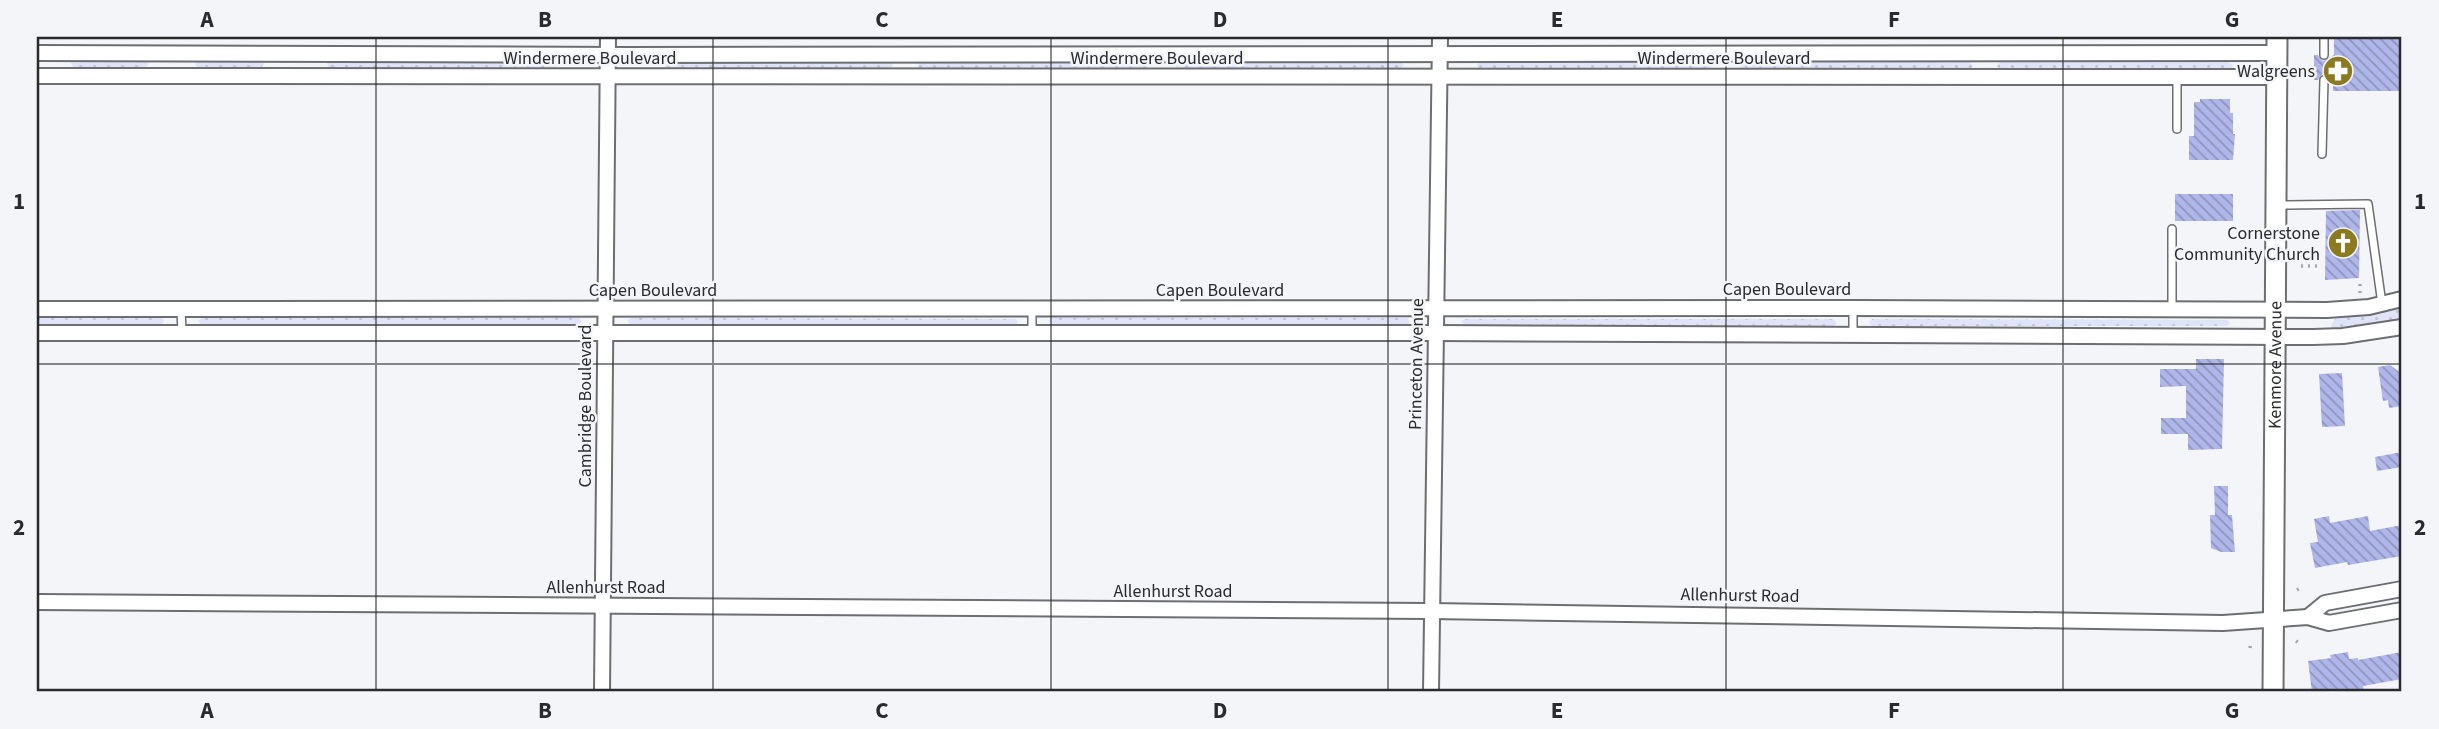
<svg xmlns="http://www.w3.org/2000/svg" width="2439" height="729" font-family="'Source Sans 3',sans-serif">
  <defs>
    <pattern id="grass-dots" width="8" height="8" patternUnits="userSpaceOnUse" patternTransform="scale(1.75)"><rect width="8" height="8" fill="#e0e4f8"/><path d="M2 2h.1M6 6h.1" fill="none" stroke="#c0c4d5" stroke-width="1.8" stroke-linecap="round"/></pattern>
    <pattern id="building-back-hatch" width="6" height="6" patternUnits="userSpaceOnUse" patternTransform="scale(1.75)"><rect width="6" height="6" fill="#afb6e9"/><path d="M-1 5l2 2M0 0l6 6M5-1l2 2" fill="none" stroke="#8f94bd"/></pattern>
  </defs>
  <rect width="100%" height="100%" fill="#f4f5f9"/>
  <g fill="url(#grass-dots)">
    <path d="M 145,59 L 149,64 L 145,68 L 75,69 L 71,64 L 72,60 Z"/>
    <path d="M 198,59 L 260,59 L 264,64 L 260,69 L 198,68 L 195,64 Z"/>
    <path d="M 1482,59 L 1708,60 L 1713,65 L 1708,71 L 1482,70 L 1478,69 L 1477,65 Z"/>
    <path d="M 1399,60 L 1404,65 L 1399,70 L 1178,70 L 1174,64 L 1175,61 Z"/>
    <path d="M 328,61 L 556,61 L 558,64 L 553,69 L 331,69 L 327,64 Z"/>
    <path d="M 664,61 L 892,62 L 893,64 L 889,70 L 667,69 L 662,64 Z"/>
    <path d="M 918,61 L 1148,61 L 1149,65 L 1144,70 L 922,70 L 918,68 Z"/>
    <path d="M 1741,61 L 1968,61 L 1973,66 L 1968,71 L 1741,69 L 1737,65 Z"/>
    <path d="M 2001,61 L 2228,61 L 2233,66 L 2229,71 L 2001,70 L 1997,66 Z"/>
    <path d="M 2402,307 L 2402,318 L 2337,330 L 2332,329 L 2331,325 L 2335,319 Z"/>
    <path d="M 37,318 L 162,318 L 164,321 L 162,324 L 37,324 Z"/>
    <path d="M 201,318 L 579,318 L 582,321 L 579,324 L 201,324 L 198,321 Z"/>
    <path d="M 631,318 L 1016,319 L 1018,322 L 1016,325 L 631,325 L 627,321 Z"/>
    <path d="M 1052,318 L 1407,318 L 1410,322 L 1408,325 L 1052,325 L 1049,322 Z"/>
    <path d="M 1465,319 L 1833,319 L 1837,323 L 1834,326 L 1465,325 L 1461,322 Z"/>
    <path d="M 1872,319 L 2227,320 L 2230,323 L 2227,326 L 1872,326 L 1869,323 Z"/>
  </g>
  <g fill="url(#building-back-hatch)">
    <path d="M 2334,37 L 2402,37 L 2402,91 L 2333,91 L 2333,80 L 2330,80 L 2327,74 L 2322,74 L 2318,80 L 2314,80 L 2314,55 L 2318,55 L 2323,61 L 2334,55 Z"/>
    <path d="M 2200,99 L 2230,99 L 2230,113 L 2233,113 L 2233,134 L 2235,134 L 2233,160 L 2189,160 L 2189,136 L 2194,136 L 2194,102 L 2200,102 Z"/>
    <rect x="2175" y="194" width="58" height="27"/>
    <path d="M 2360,210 L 2359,278 L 2325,280 L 2326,211 Z"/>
    <path d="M 2196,359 L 2224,359 L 2222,449 L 2188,450 L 2188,434 L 2161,434 L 2161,418 L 2186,418 L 2186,386 L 2160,387 L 2160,369 L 2196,369 Z"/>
    <path d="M 2390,365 L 2402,374 L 2402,406 L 2389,408 L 2388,400 L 2383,401 L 2378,367 Z"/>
    <path d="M 2342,373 L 2345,426 L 2322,427 L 2319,374 Z"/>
    <path d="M 2402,452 L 2402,467 L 2377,471 L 2375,457 Z"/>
    <path d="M 2214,486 L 2228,486 L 2228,515 L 2232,515 L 2235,552 L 2221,552 L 2211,548 L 2210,515 L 2215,515 Z"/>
    <path d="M 2329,516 L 2330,523 L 2368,516 L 2370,531 L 2402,525 L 2402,556 L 2348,565 L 2347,562 L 2315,568 L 2310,543 L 2318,542 L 2314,519 Z"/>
    <path d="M 2348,652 L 2349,659 L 2358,658 L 2358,660 L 2402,652 L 2402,679 L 2363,686 L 2364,692 L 2312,692 L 2308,661 L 2331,658 L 2330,655 Z"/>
  </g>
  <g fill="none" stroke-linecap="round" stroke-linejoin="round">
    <g stroke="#6d6e71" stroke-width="10">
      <g id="lane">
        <path d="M 2324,55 L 2324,37"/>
        <path d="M 2177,129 L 2177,77"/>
        <path d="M 2322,154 L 2324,80"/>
        <path d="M 2277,205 L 2368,204 L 2382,304"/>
        <path d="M 181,309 L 182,333"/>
        <path d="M 1032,309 L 1032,332"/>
        <path d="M 2172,309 L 2172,229"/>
        <path d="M 1853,334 L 1853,308"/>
      </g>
    </g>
    <g stroke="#6d6e71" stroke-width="18">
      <g id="street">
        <path d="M 37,53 L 626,55 L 2277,53"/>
        <path d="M 37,76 L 2277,77"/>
        <path d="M 37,309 L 1853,308 L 2327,310 L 2369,307 L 2402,299"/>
        <path d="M 37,333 L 1436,333 L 2313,337 L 2343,336 L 2402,327"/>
        <path d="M 37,602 L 1431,611 L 2223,623 L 2308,617 L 2329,623 L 2402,610"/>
        <path d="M 2308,617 L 2325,603 L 2402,589"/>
        <path d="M 602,692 L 608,37"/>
        <path d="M 1431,692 L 1440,37"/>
      </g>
    </g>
    <g stroke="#6d6e71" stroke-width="23">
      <g id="secondary">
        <path id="s1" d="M 2273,692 L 2277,37"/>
      </g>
    </g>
    <g stroke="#a5a6a8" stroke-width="3.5" stroke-dasharray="2 5" stroke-linecap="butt">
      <path d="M 2301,266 L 2322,266"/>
      <path d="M 2360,293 L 2360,279"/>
      <path d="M 2297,590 L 2300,588"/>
      <path d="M 2296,641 L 2300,644"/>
      <path d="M 2250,648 L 2251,641"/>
    </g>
    <use href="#lane" stroke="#fff" stroke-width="7"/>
    <use href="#street" stroke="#fff" stroke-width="14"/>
    <use href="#secondary" stroke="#fff" stroke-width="19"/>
  </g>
  <path fill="none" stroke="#2a2b2c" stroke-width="2" stroke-opacity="0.55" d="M 376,37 L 376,692M 713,37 L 713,692M 1051,37 L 1051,692M 1388,37 L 1388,692M 1726,37 L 1726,692M 2063,37 L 2063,692M 37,364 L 2402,364"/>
  <defs>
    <g id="pharmacy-disc" transform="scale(1.575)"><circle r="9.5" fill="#8b7a1f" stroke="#f4f5f9"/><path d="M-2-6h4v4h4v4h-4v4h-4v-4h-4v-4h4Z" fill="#fff"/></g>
    <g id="church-disc" transform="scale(1.575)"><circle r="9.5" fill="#8b7a1f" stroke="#f4f5f9"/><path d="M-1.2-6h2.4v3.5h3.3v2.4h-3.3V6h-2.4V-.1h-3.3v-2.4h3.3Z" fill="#fff"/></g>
  </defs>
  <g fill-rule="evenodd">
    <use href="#pharmacy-disc" x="2338" y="71"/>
    <use href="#church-disc" x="2343" y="243"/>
  </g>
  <g text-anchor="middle" stroke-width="5" stroke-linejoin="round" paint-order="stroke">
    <g font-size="18" fill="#2a2b2c" stroke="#f4f5f9">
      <text x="590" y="64">Windermere Boulevard</text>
      <text x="1157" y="64">Windermere Boulevard</text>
      <text x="1724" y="64">Windermere Boulevard</text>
      <text x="1787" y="295">Capen Boulevard</text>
      <text x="653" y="296">Capen Boulevard</text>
      <text x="1220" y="296">Capen Boulevard</text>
      <text transform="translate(1416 364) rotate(-89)" y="6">Princeton Avenue</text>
      <text dy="6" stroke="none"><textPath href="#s1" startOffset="327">Kenmore Avenue</textPath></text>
      <text transform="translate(585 406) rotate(-90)" y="6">Cambridge Boulevard</text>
      <text x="606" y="593">Allenhurst Road</text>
      <text x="1173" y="597">Allenhurst Road</text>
      <text transform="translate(1740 595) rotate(1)" y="6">Allenhurst Road</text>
    </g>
    <g font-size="18" fill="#2a2b2c" stroke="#f4f5f9" text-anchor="end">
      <text x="2315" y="77">Walgreens</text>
      <text x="2320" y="239">Cornerstone<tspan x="2320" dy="21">Community Church</tspan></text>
    </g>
  </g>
  <rect width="2439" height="729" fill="none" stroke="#f4f5f9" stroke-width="77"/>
  <rect x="38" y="38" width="2362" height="652" fill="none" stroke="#2a2b2c" stroke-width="2.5"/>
  <g font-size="23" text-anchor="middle" font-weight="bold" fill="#2a2b2c">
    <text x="207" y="27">A</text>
    <text x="545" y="27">B</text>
    <text x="882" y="27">C</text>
    <text x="1220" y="27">D</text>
    <text x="1557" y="27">E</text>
    <text x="1894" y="27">F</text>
    <text x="2232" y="27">G</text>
    <text x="19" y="209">1</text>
    <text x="2420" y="209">1</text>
    <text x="19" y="535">2</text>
    <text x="2420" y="535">2</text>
    <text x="207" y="718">A</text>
    <text x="545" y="718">B</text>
    <text x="882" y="718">C</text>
    <text x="1220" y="718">D</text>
    <text x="1557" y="718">E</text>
    <text x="1894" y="718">F</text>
    <text x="2232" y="718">G</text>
  </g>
</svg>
